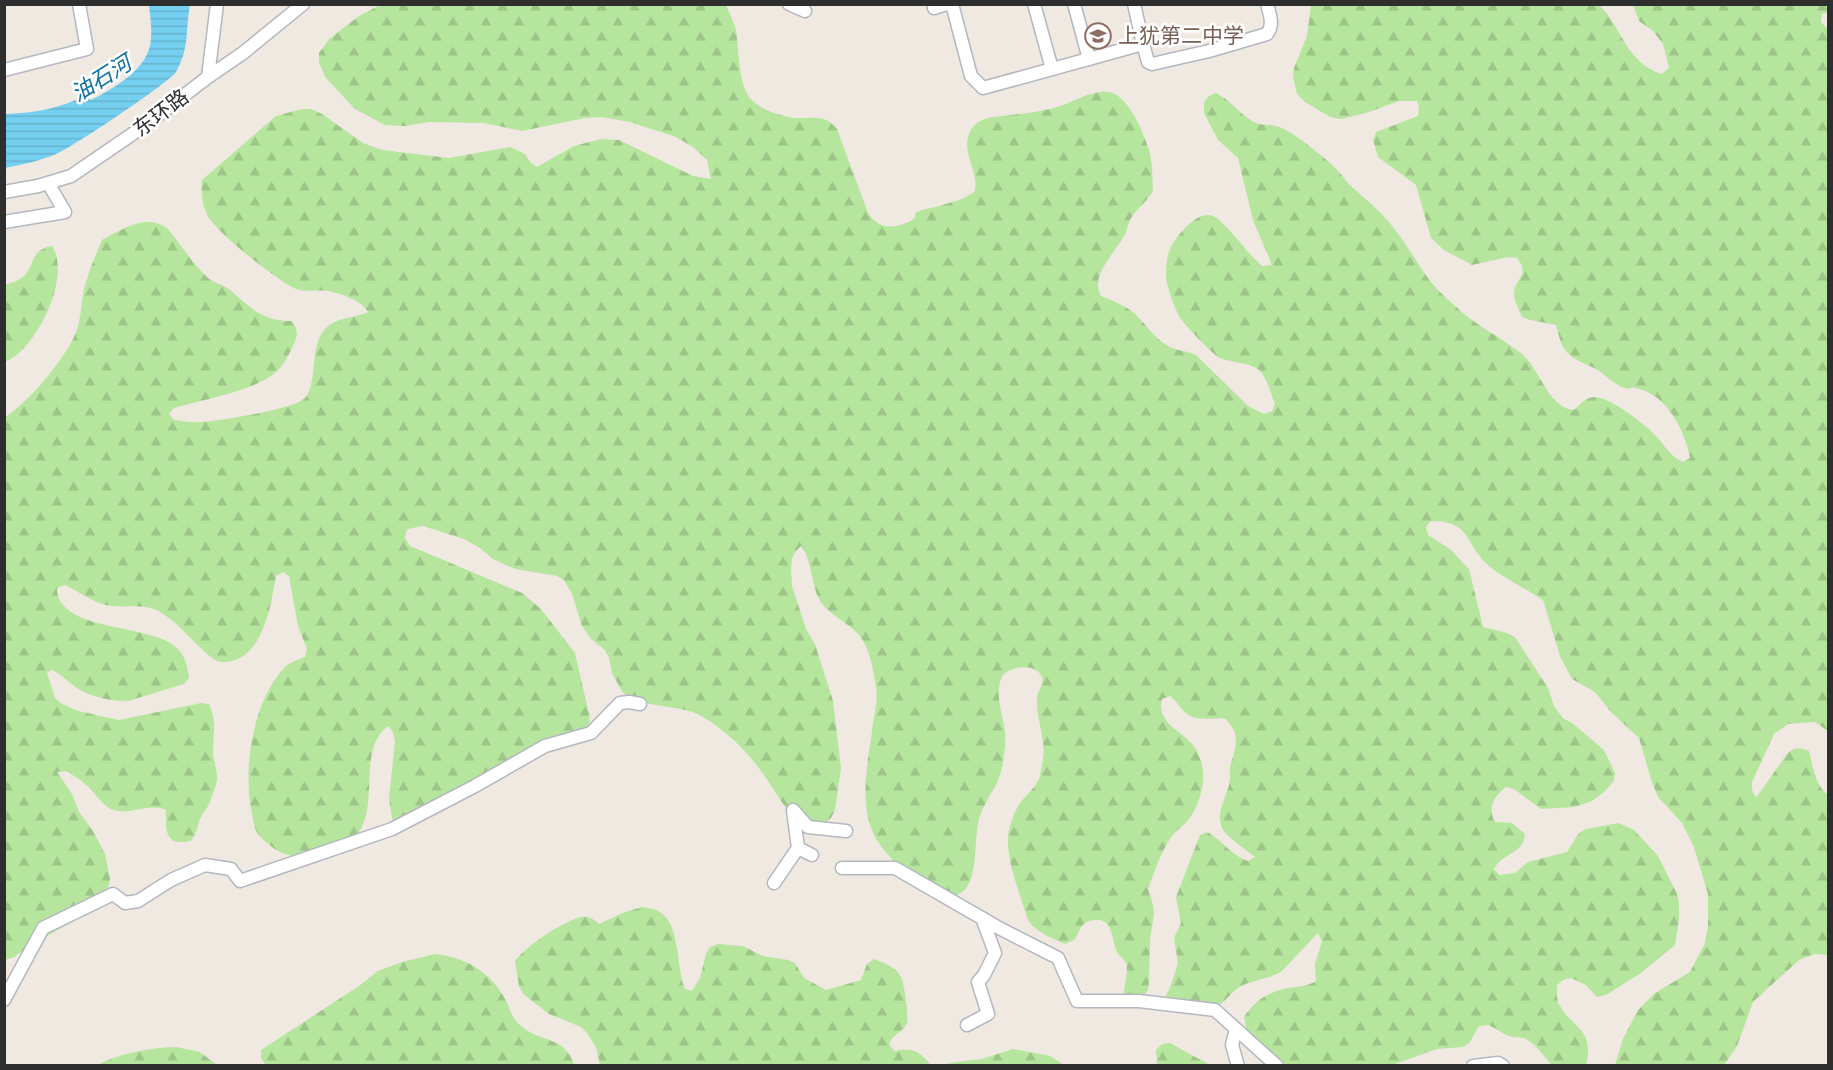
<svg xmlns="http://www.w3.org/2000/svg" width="1833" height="1070" font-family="Quicksand,'Noto Sans SC',sans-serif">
  <defs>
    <pattern id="forest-firs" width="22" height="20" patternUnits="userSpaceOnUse" patternTransform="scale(1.5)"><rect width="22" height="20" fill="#b6e59e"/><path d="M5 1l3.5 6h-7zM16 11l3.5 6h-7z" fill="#9dc588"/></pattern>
    <pattern id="water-rules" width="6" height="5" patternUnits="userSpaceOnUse" patternTransform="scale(1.5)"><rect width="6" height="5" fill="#75cff0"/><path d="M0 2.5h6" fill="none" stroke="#66b2ce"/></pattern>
  </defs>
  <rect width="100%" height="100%" fill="#efe9e1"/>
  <g fill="url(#forest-firs)">
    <path d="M 382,4 L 726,5 C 729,13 734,22 736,30 C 739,49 738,83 750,98 C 759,110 785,118 800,118 C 816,118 826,115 837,129 L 868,213 C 880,231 896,229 914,219 L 916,212 C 934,206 961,203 975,191 C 979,169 959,152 971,130 C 975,122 985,118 994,117 C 1016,114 1039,113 1061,106 C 1074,101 1086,94 1100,92 C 1106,91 1112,92 1117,95 C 1133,107 1143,132 1149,150 C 1153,163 1152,178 1153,191 C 1147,202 1135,210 1130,220 C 1127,226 1127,233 1123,238 C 1113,255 1090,276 1101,296 C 1114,301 1129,307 1138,317 C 1147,326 1154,337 1165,344 C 1174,351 1186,350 1196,355 L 1248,406 L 1264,414 L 1272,411 L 1275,404 C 1271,394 1266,373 1256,368 C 1246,362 1231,363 1220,358 C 1212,354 1187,327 1181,319 C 1175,310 1165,283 1166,272 C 1166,263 1168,252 1172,245 C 1180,232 1202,205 1218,219 C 1235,234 1246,252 1262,266 L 1272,265 L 1253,220 L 1238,158 L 1218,140 L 1204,113 L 1204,102 L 1209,96 L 1216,93 C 1230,100 1239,113 1252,121 C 1261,127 1272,123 1282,128 C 1294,133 1330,161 1339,172 C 1343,176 1346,182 1351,186 C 1365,199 1381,211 1393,227 C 1410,247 1422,275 1441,293 C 1450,301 1459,310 1468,317 C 1485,330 1504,340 1521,353 C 1540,369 1549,409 1574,410 C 1580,405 1585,398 1593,397 C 1608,395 1646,425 1656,436 C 1665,446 1671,457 1683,462 L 1690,458 C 1685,430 1666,393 1635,388 C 1628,387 1632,390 1625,388 C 1613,385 1605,373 1594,368 C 1583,363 1569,358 1563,347 C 1560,341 1558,332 1556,325 L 1530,320 L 1522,317 C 1519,309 1514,301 1514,293 C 1515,278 1531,275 1517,258 L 1508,257 L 1472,265 L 1444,250 L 1431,238 L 1416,185 L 1378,157 L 1373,140 L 1376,132 L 1418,116 L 1419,108 L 1417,101 L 1399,101 L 1366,113 L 1341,119 L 1330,117 L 1305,102 L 1297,94 L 1293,77 L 1294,68 L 1307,36 L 1311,5 L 1599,5 C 1622,27 1626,63 1662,74 L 1669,68 L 1663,44 L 1653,31 L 1639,21 L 1633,5 L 1828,5 L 1828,12 L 1822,14 L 1821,22 L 1828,29 L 1828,731 L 1815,722 L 1788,724 L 1774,734 L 1752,782 L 1752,790 L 1756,798 L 1787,754 C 1794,747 1799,747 1809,751 C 1813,766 1815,786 1828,795 L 1828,955 L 1815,954 L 1799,960 L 1753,1002 L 1737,1046 L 1724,1065 L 1615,1065 L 1623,1039 L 1638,1010 L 1655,993 L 1690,972 L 1705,943 L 1708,926 L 1708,894 L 1694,847 L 1682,823 L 1658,797 L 1652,782 L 1639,738 L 1611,712 L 1595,692 L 1572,679 L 1560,656 L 1543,600 C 1528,590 1498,575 1487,564 C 1464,542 1471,521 1431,521 L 1426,527 L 1428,535 L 1450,549 L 1469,569 L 1483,627 L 1507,633 L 1515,637 L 1548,688 L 1554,706 L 1559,713 L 1564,719 L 1571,722 L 1604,750 L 1615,773 L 1614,781 L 1603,793 L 1590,802 L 1574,807 L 1541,809 L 1514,789 L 1506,787 C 1494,796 1487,808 1495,822 L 1512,823 L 1525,834 C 1524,854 1502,853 1494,869 L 1499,875 L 1515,873 L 1528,862 L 1567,852 L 1579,833 L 1586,829 L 1619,823 L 1634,830 L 1658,856 L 1677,894 L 1679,903 L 1679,920 L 1675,945 L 1641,973 L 1606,995 L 1597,997 L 1586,985 L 1571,978 L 1563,980 L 1557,985 C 1557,991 1556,999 1559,1004 C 1572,1029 1595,1028 1586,1065 L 1552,1065 C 1544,1057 1535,1042 1523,1038 C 1519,1037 1513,1038 1509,1036 C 1496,1031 1492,1021 1478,1027 L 1470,1042 L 1463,1047 L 1437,1049 L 1392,1065 L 1270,1065 L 1247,1032 L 1244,1017 C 1254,1002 1265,994 1283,989 C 1295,986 1305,988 1316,981 L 1315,964 L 1322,941 L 1318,933 L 1281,972 C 1268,979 1253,980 1241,986 C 1232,991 1227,1000 1219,1005 C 1209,1011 1180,1012 1168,1010 L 1166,995 L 1170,988 L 1178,963 L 1174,938 L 1181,923 L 1176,897 L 1200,835 L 1207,832 C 1222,840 1232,856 1248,861 L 1255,857 C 1248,851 1228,838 1223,830 C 1215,814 1225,800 1229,785 C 1231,779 1229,773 1230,767 C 1235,748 1242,736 1226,719 C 1214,717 1198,722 1187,714 C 1180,709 1177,701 1170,696 L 1162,699 C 1156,723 1181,730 1193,745 C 1199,752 1202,763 1203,771 C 1205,786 1198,807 1189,819 C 1183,828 1175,829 1168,842 C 1159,857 1154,873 1148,889 L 1153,905 L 1154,914 L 1150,939 L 1149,981 L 1148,990 L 1137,1003 L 1123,1000 C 1124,989 1127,977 1127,967 C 1126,959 1120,958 1117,952 C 1111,938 1113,912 1087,922 C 1078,926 1080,934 1074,940 C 1071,942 1068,942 1065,944 C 1054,939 1038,933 1030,923 C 1027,919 1025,910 1023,905 C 1016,883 1003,849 1010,826 C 1012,818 1016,809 1020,803 C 1026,795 1035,788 1039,779 C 1041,773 1042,765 1043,759 C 1046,739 1036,719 1037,699 C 1037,690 1046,684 1041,675 C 1034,663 1008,666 1002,677 C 994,694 1003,715 1005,732 C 1006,743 1004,757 1002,767 C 999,784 987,798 981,813 C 971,835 983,887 955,896 C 946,899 929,896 921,890 C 916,887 911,880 907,876 C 896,863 883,851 875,837 C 859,806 867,765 872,732 C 873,718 879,700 876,687 C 873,670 870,648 859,635 C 847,621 826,614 818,597 C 812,583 810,555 801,546 L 795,552 L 792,559 L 791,568 L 792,586 L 806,629 L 815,644 L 833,701 L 841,768 L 835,810 L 831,818 L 817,829 C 791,823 779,797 766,778 C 756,763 742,747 729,736 C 716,725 701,713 685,710 C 663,705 643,706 623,693 L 612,673 L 609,658 L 605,650 L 591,639 L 582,626 L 572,594 L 564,580 L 557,576 L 515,569 L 493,559 L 480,548 L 464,539 L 423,526 L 407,529 L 405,538 L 410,546 L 522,593 L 541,609 L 575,653 L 589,714 L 590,731 L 550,747 L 393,824 L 389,798 L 395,741 L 393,732 L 388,726 C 352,753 388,820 345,845 C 338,849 327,851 319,853 C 303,858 286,858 272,847 C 268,843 262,840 259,835 C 254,829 253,820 252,813 C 242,771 253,699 285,667 C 290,662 298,660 305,657 L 307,649 L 298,626 L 289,576 L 283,572 L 276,576 C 271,604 264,653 232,661 C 226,662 220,663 215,660 C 195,646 181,624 160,612 C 143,602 124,609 106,605 C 92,602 78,591 65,585 L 57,588 C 57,633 152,623 177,648 C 186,657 187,666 189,677 L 184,684 L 128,701 C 113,701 94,698 80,690 C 70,684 63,675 52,670 L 47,673 L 55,698 L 62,704 L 78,711 L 119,720 L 201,703 L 209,704 C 217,721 213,736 213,754 C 214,763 218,772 217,781 C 215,788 212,797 209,804 C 207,809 202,814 200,819 C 194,837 196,845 173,841 L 168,835 L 166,827 L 166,810 C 149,803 135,813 119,811 C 104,810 96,793 86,785 C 80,779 72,775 66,771 L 57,772 L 72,794 L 79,812 L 93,831 L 105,854 L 110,879 L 106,895 L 101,903 L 81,917 L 36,942 L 14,957 L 5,960 L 5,417 C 29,402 61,363 74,337 C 83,319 80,297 87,279 C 91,265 97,253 102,240 C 122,229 146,213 167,228 C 180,243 191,262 206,276 C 212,283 223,284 230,290 C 251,308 262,321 292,321 C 300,332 297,338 291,350 C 287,358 282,367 275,373 C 253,391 202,400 174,408 L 169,414 L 174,420 C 183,421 193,423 202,422 C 220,421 295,409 305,398 C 320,381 306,336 333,323 C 344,317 357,317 368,312 C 361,300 342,294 328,291 C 318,289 307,293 296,289 C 278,281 217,233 208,216 C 202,206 201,191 202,180 L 276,116 L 302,109 L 311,109 L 322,114 L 363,143 L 382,150 L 449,158 L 510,147 L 525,154 L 530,162 L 537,167 L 574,146 L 601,139 L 619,140 L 693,176 L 711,179 L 707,160 L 693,147 L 676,137 L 630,122 L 602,117 L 585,118 L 522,131 L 484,123 L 429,122 L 405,126 L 385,125 L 355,109 L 325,77 L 319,62 L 319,53 L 329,39 L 359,16 Z"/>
    <path d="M 52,246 C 70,274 43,331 20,352 C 16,356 10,359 5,362 L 5,285 C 11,283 18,281 23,277 C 36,265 29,250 52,246 Z"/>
    <path d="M 642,907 C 646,908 652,908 656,910 C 681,919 676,969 685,989 L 692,991 L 700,978 L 706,954 L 710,947 L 718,944 L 743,946 L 763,956 L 788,960 L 795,963 L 804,978 L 826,990 L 861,980 L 867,964 L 874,959 C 884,963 896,967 901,977 C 904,982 909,1017 907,1023 C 904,1032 893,1033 889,1044 L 894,1051 C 915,1048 917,1050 931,1065 L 600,1065 L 596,1047 L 587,1033 L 581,1027 L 549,1014 L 523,994 L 519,986 L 515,961 C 525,947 564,920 582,917 C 590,916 594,920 599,924 L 625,912 Z"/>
    <path d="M 435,954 C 465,957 491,972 505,999 C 512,1012 510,1016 521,1026 C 540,1043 565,1035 574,1065 L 266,1066 L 261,1058 L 261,1050 L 359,986 L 378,971 L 402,962 Z"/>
    <path d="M 1170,1043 L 1210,1065 L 1157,1065 L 1156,1050 L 1162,1044 Z"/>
    <path d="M 176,1047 L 200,1052 L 217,1065 L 97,1065 C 121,1053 149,1048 176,1047 Z"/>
    <path d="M 1013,1049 L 1050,1056 L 1064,1065 L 945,1065 L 949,1063 L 982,1059 Z"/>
  </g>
  <path fill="url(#water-rules)" d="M 149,5 L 190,5 C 185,31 190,47 176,72 C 170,82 78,143 62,151 C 45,160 24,164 5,168 L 5,114 C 36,113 56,109 85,96 L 91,100 C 114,88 150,69 151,38 C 152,27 150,15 149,5 Z"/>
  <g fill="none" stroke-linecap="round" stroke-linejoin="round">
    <g stroke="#b4b7c1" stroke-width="15">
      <g id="minor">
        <path d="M 789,4 L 805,11"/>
        <path d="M 952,4 L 971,76 L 983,88 L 1143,44 L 1148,62 L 1152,64 L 1209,51 L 1267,34 C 1274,25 1270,15 1267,4"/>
        <path d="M 1034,4 L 1052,69"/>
        <path d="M 1074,4 L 1089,59"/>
        <path d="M 1134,4 L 1143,44"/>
        <path d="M 934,8 L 947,4"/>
        <path d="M 4,70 L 87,49 L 79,4"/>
        <path d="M 208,77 L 217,4"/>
        <path d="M 4,192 L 38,186 L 71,176 L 147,124 L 208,77 L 243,53 L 303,4"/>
        <path d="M 4,222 L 65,212 L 48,183"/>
        <path d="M 798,848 L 793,810 L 808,827 L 846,831"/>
        <path d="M 842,868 L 895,868 L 999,928 L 1058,958 L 1077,1001 L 1139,1001 L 1215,1010 L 1277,1066"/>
        <path d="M 774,883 L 798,848 L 812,855"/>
        <path d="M 4,1000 L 43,928 L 113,894 L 125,903 L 138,901 L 171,880 L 205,865 L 231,869 L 240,881 L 392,829 L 475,786 L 545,746 L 591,733 L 620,703 L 629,702 L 640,704"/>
        <path d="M 967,1025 L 988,1014 L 978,982 L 984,975 L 995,953 L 982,918"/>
        <path d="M 1236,1029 L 1232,1045 L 1238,1066"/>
        <path d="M 1473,1066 L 1498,1063 L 1503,1066"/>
      </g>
    </g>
    <use href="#minor" stroke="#fff" stroke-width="12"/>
  </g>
  <defs>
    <g id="school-ring" transform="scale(1.35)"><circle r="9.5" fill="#fff" stroke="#8d6e63" stroke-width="1.5"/><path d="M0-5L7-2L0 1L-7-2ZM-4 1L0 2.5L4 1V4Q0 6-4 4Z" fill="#8d6e63"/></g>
  </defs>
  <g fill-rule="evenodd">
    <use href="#school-ring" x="1098" y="36"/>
  </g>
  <g text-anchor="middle" stroke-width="5" stroke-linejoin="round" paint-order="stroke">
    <g font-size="21" fill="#785e54" stroke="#fff" text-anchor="start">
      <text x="1118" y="43">上犹第二中学</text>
    </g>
    <g font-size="21" fill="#2e2e2e" stroke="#fff">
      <text transform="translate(161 113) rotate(-37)" y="7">东环路</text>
    </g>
    <g font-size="22" font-style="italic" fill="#0d6fa3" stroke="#fff">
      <text transform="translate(101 78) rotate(-32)" y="8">油石河</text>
    </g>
  </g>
  <rect width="1833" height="1070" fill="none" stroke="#2e2e2e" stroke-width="12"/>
</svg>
